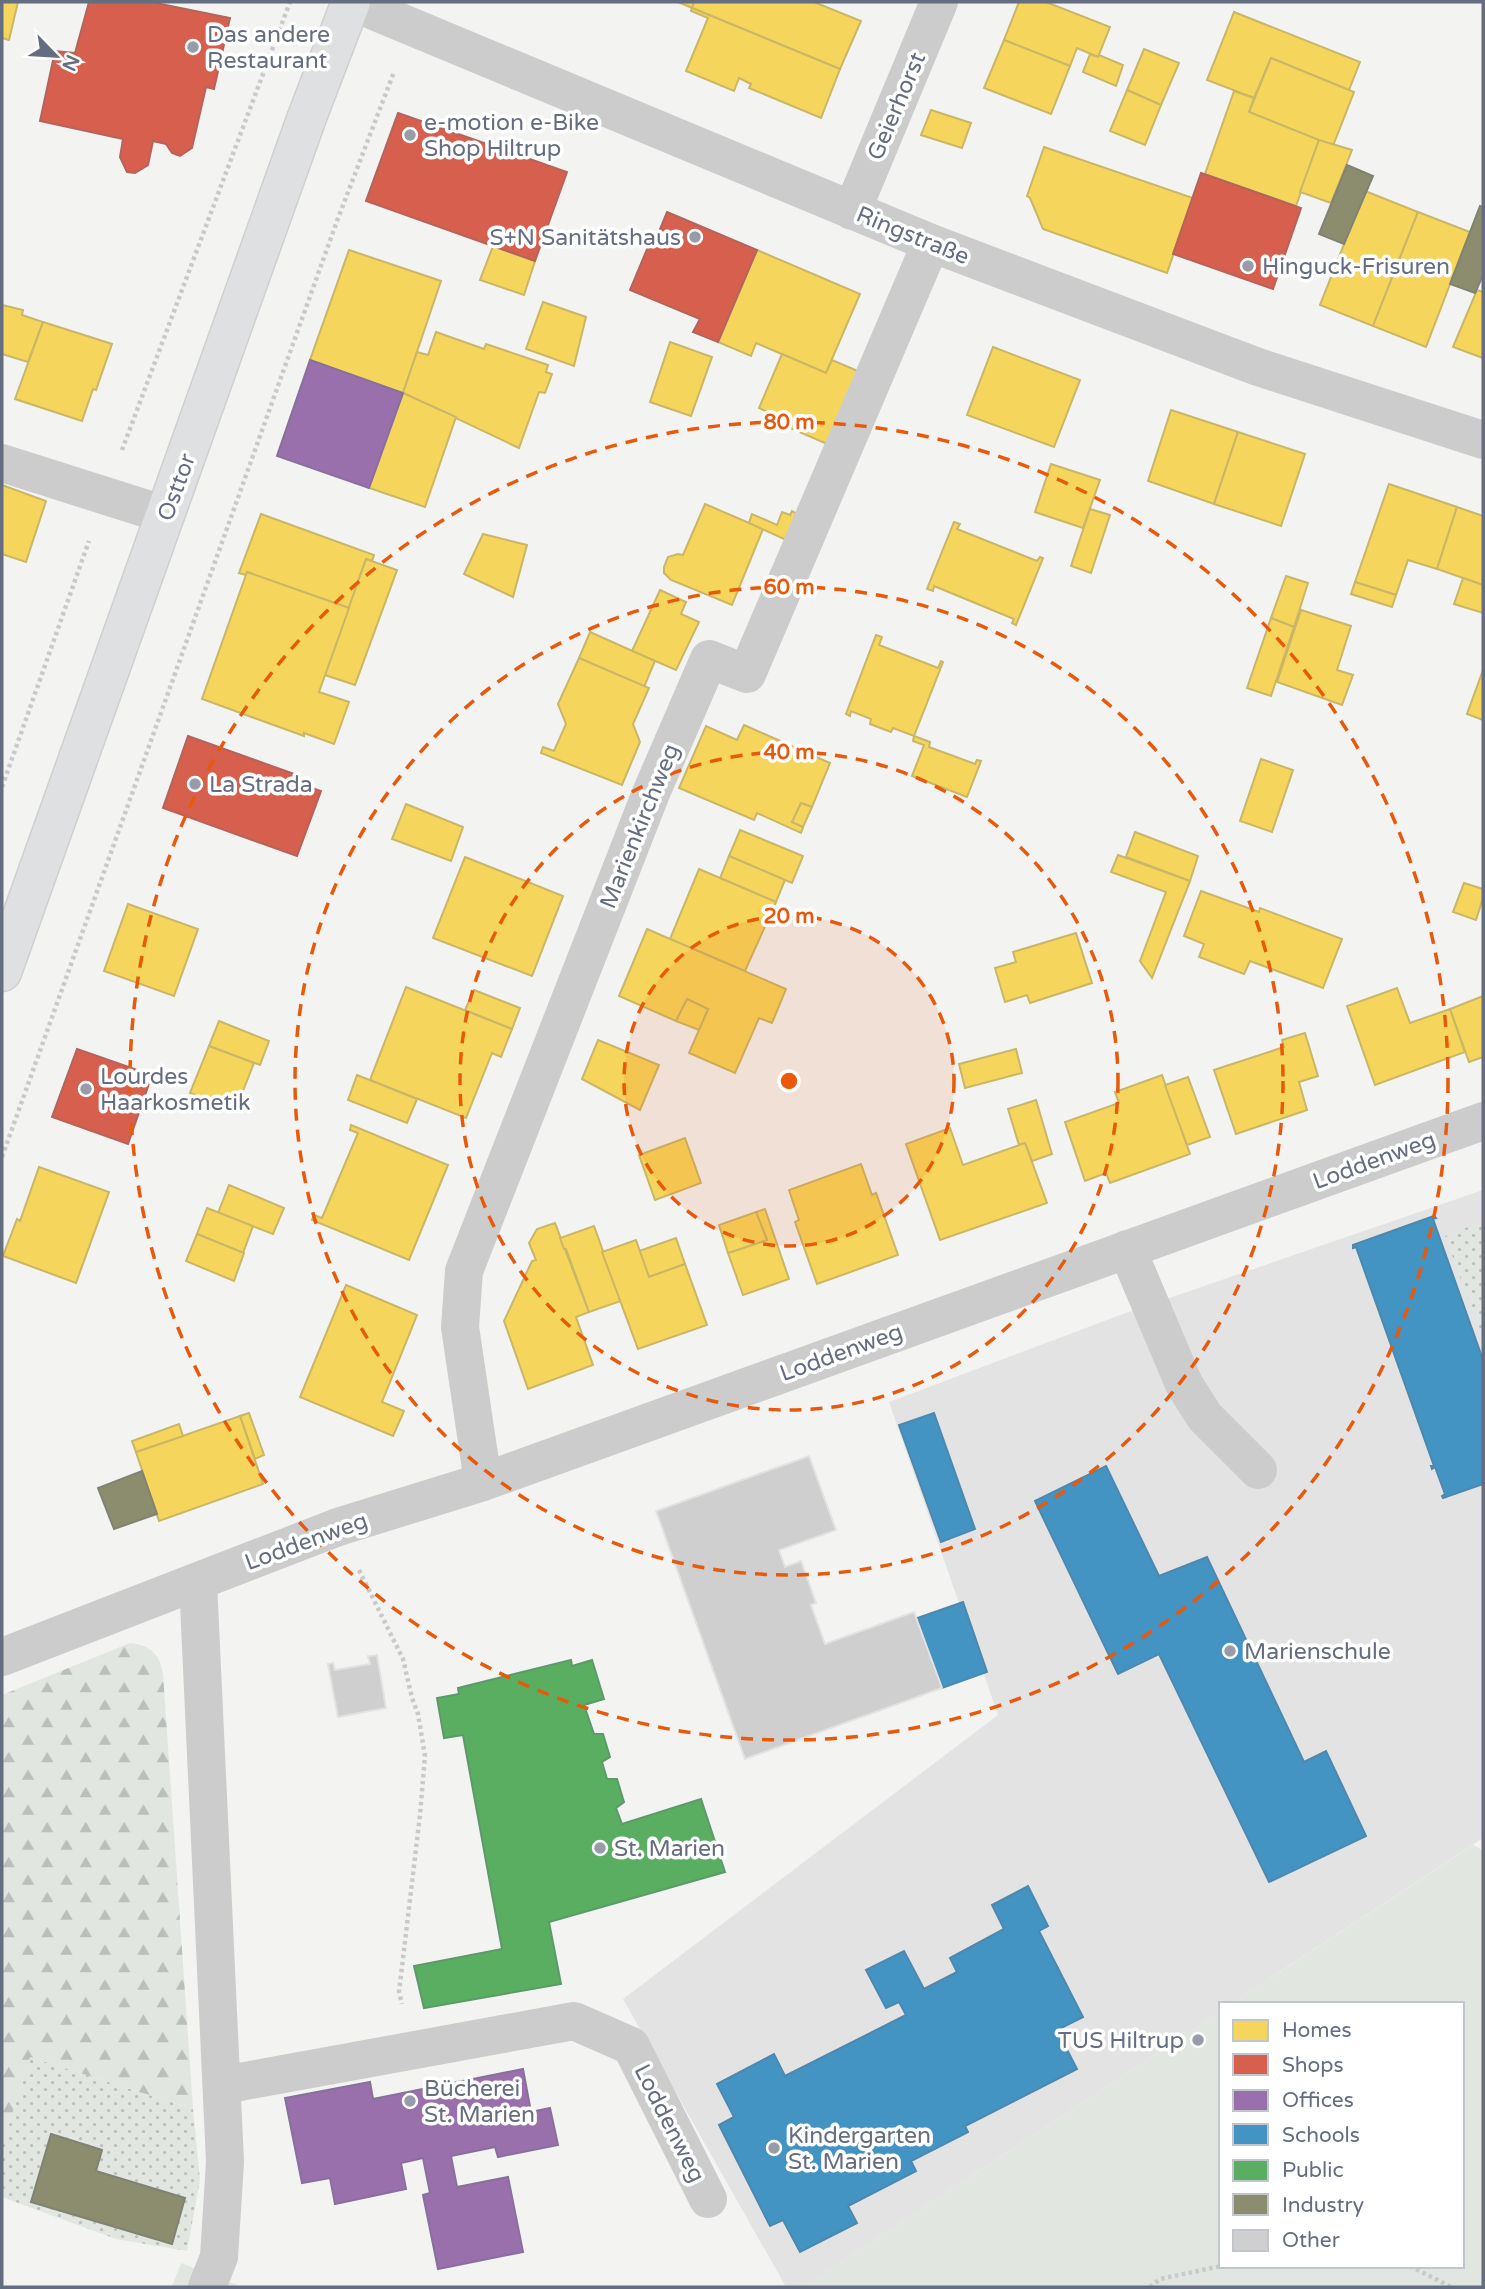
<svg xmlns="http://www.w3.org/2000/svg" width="1485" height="2289" font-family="'Varela Round',sans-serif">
  <defs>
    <pattern id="grass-dots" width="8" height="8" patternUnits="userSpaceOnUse" patternTransform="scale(1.75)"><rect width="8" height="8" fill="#e1e6e0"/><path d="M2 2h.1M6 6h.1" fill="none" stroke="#babfbb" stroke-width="1.8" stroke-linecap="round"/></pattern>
    <pattern id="forest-firs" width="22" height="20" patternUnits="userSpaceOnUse" patternTransform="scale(1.75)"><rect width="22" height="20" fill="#e1e6e0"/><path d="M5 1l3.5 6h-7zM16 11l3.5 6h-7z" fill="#babfbb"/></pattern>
  </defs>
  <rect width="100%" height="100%" fill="#f3f3f2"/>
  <path fill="#e3e3e4" d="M 1483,1190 L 1483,1838 L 1231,2004 L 1221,2004 L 1221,2011 L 803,2287 L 786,2287 L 623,1999 L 998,1715 L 889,1402 L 1123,1314 Z"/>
  <g fill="url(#grass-dots)">
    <path d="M 1483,1221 L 1483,1340 L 1445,1236 Z"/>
    <path d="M 30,2057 L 193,2109 L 200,2180 L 187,2251 L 116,2239 L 2,2197 L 2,2147 Z"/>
  </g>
  <path fill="url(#forest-firs)" d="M 130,1643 C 150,1645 160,1654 163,1674 L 193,2109 L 30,2057 L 2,2147 L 2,1695 Z"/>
  <g fill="#e1e6e0">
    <path d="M 1473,1845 L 1483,1850 L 1483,2287 L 803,2287 L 1221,2011 L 1221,2266 L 1462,2266 L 1462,2004 L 1231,2004 Z"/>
    <path d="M 181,2263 L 242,2287 L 172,2287 Z"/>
  </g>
  <g fill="#f6d55c" stroke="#cab667" stroke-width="2">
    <path d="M 2,2 L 18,2 L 9,40 L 2,38 Z"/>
    <path d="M 678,2 L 694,2 L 692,8 Z"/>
    <path d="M 694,2 L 814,2 L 861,21 L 840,69 L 692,8 Z"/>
    <path d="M 1019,2 L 1046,2 L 1110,27 L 1098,57 L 1077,48 L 1070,66 L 1004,40 Z"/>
    <path d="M 692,8 L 840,69 L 821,118 L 749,88 L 751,84 L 739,78 L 734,91 L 686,71 L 708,18 L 691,11 Z"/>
    <path d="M 1234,12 L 1360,62 L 1349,90 L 1271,58 L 1254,98 L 1207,80 Z"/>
    <path d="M 1004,40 L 1070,66 L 1051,114 L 984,88 Z"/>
    <path d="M 1144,49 L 1179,63 L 1161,105 L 1127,90 Z"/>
    <path d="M 1090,54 L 1098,57 L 1099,55 L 1123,65 L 1116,86 L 1083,72 Z"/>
    <path d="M 1271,58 L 1354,92 L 1333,146 L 1249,112 Z"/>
    <path d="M 1127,90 L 1161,105 L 1145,145 L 1110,131 Z"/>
    <path d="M 1234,91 L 1254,98 L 1249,112 L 1319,140 L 1296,206 L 1205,174 Z"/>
    <path d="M 931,110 L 971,123 L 962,148 L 921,135 Z"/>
    <path d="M 1319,140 L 1352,150 L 1331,203 L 1300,192 Z"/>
    <path d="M 1044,147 L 1193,198 L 1167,273 L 1043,229 L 1030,198 L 1027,196 Z"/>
    <path d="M 1365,191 L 1418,212 L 1373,326 L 1320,305 Z"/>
    <path d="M 1418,212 L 1470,232 L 1426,347 L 1373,326 Z"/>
    <path d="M 493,246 L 535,261 L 524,295 L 480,280 Z"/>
    <path d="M 349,250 L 441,281 L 403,393 L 310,360 Z"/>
    <path d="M 757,250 L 860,294 L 826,373 L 756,343 L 751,356 L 718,342 Z"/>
    <path d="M 1477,290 L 1483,292 L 1483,358 L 1453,347 Z"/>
    <path d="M 543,302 L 586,317 L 574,366 L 526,349 Z"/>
    <path d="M 2,305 L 23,310 L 22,315 L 43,322 L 28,362 L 2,354 Z"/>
    <path d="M 43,322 L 112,344 L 96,390 L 93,389 L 82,421 L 15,399 Z"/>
    <path d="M 436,332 L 484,349 L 486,344 L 548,365 L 546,372 L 552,374 L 545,393 L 539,392 L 519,448 L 403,393 L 417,352 L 428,355 Z"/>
    <path d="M 670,342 L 712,357 L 691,416 L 650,402 Z"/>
    <path d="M 993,347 L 1080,380 L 1054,447 L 967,415 Z"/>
    <path d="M 782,354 L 826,373 L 832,360 L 858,371 L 827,444 L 774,421 L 776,416 L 759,408 Z"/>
    <path d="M 403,393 L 456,417 L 425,507 L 369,488 Z"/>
    <path d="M 1171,410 L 1238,432 L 1214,504 L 1148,481 Z"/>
    <path d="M 1238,432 L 1305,454 L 1281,526 L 1214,504 Z"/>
    <path d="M 1051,464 L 1100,480 L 1083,528 L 1035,512 Z"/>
    <path d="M 1389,484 L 1457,507 L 1437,569 L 1408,560 L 1396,595 L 1355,582 Z"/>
    <path d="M 2,485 L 46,501 L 26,562 L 2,554 Z"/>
    <path d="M 705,504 L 763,529 L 732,605 L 671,580 L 664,573 L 664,567 L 668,557 L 678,554 L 683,555 Z"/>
    <path d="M 1457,507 L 1483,516 L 1483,585 L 1437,569 Z"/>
    <path d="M 1090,509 L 1110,515 L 1091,573 L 1071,566 Z"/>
    <path d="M 792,511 L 797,514 L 786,540 L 749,523 L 752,514 L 777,525 L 782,512 L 790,515 Z"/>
    <path d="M 261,514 L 374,555 L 372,561 L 366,559 L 349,608 L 247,572 L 246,575 L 239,573 Z"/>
    <path d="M 954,522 L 960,524 L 957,529 L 1037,561 L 1040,557 L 1043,558 L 1016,625 L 1012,623 L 1014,619 L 934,586 L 933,591 L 927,589 Z"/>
    <path d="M 483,534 L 527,545 L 513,597 L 464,574 Z"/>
    <path d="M 366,559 L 397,570 L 355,685 L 325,675 Z"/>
    <path d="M 247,572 L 349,608 L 319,692 L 349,702 L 334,744 L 304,733 L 304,736 L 202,699 Z"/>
    <path d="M 1286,576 L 1308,583 L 1294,627 L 1271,618 Z"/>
    <path d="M 1463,578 L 1483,585 L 1483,613 L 1454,604 Z"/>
    <path d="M 1355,582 L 1396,595 L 1392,607 L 1351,594 Z"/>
    <path d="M 660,590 L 686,602 L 681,614 L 699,622 L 676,670 L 632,651 Z"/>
    <path d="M 1301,610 L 1351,626 L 1337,670 L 1353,675 L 1342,705 L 1277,682 Z"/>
    <path d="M 1271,618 L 1294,627 L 1271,696 L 1247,688 Z"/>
    <path d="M 590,632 L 655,661 L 644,687 L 579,658 Z"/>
    <path d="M 876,635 L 882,637 L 879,645 L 938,668 L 941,661 L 943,662 L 914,736 L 893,728 L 891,732 L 870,724 L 871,719 L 851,711 L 850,716 L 846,714 Z"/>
    <path d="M 579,658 L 649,688 L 633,724 L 640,742 L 622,785 L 541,753 L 543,747 L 554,751 L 566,724 L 558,704 Z"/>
    <path d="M 1483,670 L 1483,720 L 1467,714 Z"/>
    <path d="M 744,725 L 830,763 L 812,807 L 801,803 L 792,822 L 803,827 L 801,833 L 757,813 L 754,820 L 679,788 L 706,726 L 737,740 Z"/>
    <path d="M 914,736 L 930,742 L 929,747 L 975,764 L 977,760 L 981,761 L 967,797 L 912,776 L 924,745 L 913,741 Z"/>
    <path d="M 1261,759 L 1293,770 L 1272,832 L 1240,821 Z"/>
    <path d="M 801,803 L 812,807 L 803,827 L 792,822 Z"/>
    <path d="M 406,804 L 463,827 L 451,861 L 392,839 Z"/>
    <path d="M 740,830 L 803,856 L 792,883 L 729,856 Z"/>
    <path d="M 1135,832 L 1198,856 L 1190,881 L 1126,857 Z"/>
    <path d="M 1118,855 L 1190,881 L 1152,978 L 1140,961 L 1166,892 L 1111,872 Z"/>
    <path d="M 729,856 L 785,880 L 776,902 L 720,878 Z"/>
    <path d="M 465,857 L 563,896 L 532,976 L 433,938 Z"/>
    <path d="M 699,869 L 776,902 L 745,971 L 670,939 Z"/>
    <path d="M 1464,883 L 1483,889 L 1483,898 L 1476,920 L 1453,912 Z"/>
    <path d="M 1201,891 L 1259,912 L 1260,908 L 1342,939 L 1323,988 L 1250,961 L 1244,974 L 1199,957 L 1204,944 L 1184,936 Z"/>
    <path d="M 128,904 L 198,929 L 174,996 L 104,971 Z"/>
    <path d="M 647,929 L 786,989 L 772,1023 L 759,1018 L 735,1073 L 689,1053 L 708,1009 L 687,999 L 676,1021 L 619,996 Z"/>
    <path d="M 1076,933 L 1092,983 L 1030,1003 L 1027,995 L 1005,1002 L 995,968 L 1016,962 L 1013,952 Z"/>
    <path d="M 406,987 L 512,1029 L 501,1057 L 492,1053 L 466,1118 L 370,1080 Z"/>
    <path d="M 1397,988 L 1410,1023 L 1450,1009 L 1465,1052 L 1375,1085 L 1347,1006 Z"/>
    <path d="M 474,990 L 520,1008 L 512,1029 L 465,1010 Z"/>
    <path d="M 1483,996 L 1483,1057 L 1469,1062 L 1450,1009 Z"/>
    <path d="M 687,999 L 708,1009 L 699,1030 L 676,1021 Z"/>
    <path d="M 219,1021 L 269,1041 L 260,1065 L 209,1046 Z"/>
    <path d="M 1305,1033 L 1318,1076 L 1299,1082 L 1307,1110 L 1236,1134 L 1214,1070 L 1284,1047 L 1282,1040 Z"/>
    <path d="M 598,1040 L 659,1065 L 640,1110 L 582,1079 Z"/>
    <path d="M 209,1046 L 254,1063 L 235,1111 L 190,1093 Z"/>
    <path d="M 1016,1049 L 1022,1073 L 965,1088 L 959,1064 Z"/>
    <path d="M 357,1075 L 417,1099 L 407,1123 L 348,1100 Z"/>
    <path d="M 1162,1075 L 1190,1154 L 1110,1183 L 1106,1173 L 1085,1181 L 1065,1122 L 1119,1103 L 1115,1092 Z"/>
    <path d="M 1188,1077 L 1210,1137 L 1187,1145 L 1165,1085 Z"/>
    <path d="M 1036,1100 L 1052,1154 L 1032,1161 L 1025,1143 L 1019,1145 L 1008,1109 Z"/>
    <path d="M 351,1125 L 448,1165 L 409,1260 L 312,1220 L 314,1215 L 322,1218 L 358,1133 L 350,1130 Z"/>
    <path d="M 950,1128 L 963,1165 L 1025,1143 L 1047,1203 L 940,1240 L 906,1144 Z"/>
    <path d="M 685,1138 L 701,1183 L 655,1200 L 639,1155 Z"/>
    <path d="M 861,1164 L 872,1195 L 876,1193 L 898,1255 L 817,1284 L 795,1222 L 799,1220 L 789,1190 Z"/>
    <path d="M 39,1167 L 109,1192 L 76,1283 L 3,1256 L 17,1219 L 20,1221 Z"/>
    <path d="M 229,1185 L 284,1208 L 273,1234 L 218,1213 Z"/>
    <path d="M 207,1208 L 253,1226 L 243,1253 L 197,1234 Z"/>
    <path d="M 765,1209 L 789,1279 L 743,1295 L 728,1253 L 767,1240 L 756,1212 Z"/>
    <path d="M 756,1212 L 767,1240 L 728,1253 L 719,1225 Z"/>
    <path d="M 555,1223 L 589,1312 L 576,1317 L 593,1365 L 528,1389 L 504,1321 L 532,1261 L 536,1260 L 529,1243 L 537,1229 Z"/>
    <path d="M 594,1226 L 621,1301 L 589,1312 L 566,1249 L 564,1249 L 560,1238 Z"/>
    <path d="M 197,1234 L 244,1253 L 234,1281 L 186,1261 Z"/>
    <path d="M 676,1238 L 685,1264 L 649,1277 L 639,1251 Z"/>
    <path d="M 636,1240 L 649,1277 L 685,1264 L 707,1325 L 638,1349 L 602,1252 Z"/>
    <path d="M 346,1285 L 417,1315 L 382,1402 L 404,1411 L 393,1436 L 300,1397 Z"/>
    <path d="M 249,1413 L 264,1455 L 255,1459 L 240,1416 Z"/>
    <path d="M 240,1416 L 263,1484 L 159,1521 L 136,1452 Z"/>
    <path d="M 179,1424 L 183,1436 L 136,1452 L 132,1441 Z"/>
  </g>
  <g fill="#d6604d" stroke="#b4645c" stroke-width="2">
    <path d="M 89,2 L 151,2 L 230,18 L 214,89 L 206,87 L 192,148 L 180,156 L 172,153 L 166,144 L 153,141 L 148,165 L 135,173 L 127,172 L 120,157 L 123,139 L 40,121 L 55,51 L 75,53 Z"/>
    <path d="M 398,113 L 567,172 L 535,261 L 366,201 Z"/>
    <path d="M 1201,173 L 1301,208 L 1273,289 L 1173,254 Z"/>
    <path d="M 667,212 L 757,250 L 718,342 L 693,332 L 700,319 L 630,290 L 650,242 L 654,244 Z"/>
    <path d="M 188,736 L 294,774 L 292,781 L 321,791 L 297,856 L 163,808 Z"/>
    <path d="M 77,1049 L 152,1075 L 128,1144 L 52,1117 Z"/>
  </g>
  <g fill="#9970ab" stroke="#896f9e" stroke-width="2">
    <path d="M 310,360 L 403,393 L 369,488 L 277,456 Z"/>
    <path d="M 523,2069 L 531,2112 L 550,2108 L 558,2145 L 498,2157 L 495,2147 L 451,2156 L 457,2187 L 508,2177 L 523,2252 L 438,2269 L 423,2195 L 430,2193 L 423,2158 L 401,2163 L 406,2189 L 335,2204 L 330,2178 L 302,2183 L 285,2098 L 370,2082 L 373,2099 Z"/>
  </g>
  <g fill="#4393c3" stroke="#4d88af" stroke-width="2">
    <path d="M 1434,1216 L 1436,1218 L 1433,1219 L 1483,1360 L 1483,1484 L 1443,1498 L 1442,1496 L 1445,1494 L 1435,1467 L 1432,1469 L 1431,1466 L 1434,1466 L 1356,1247 L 1353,1248 L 1353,1245 Z"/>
    <path d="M 934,1413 L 975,1529 L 941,1542 L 899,1425 Z"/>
    <path d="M 1106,1466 L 1159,1576 L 1207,1557 L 1304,1762 L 1326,1751 L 1366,1836 L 1269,1882 L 1159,1654 L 1118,1674 L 1035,1501 Z"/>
    <path d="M 963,1602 L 987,1672 L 942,1688 L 917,1618 Z"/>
    <path d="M 1028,1886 L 1048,1926 L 1039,1931 L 1083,2017 L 1057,2030 L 1077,2069 L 965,2126 L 968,2132 L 911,2161 L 916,2171 L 848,2206 L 857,2223 L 800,2252 L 783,2220 L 770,2226 L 719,2125 L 734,2117 L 717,2084 L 774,2054 L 785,2076 L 906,2015 L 899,2002 L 886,2008 L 866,1970 L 904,1951 L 924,1989 L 957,1972 L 950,1958 L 1004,1929 L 992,1905 Z"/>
  </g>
  <path fill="#5aae61" stroke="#5d9a6a" stroke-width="2" d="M 571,1660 L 572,1666 L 592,1660 L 604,1699 L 584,1705 L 594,1734 L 603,1734 L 610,1757 L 602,1762 L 607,1779 L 617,1779 L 624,1802 L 616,1808 L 622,1824 L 701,1799 L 725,1872 L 549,1922 L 561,1984 L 424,2008 L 414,1966 L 502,1949 L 463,1735 L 444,1738 L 437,1698 L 459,1694 L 458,1688 Z"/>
  <g fill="#8c8c6e" stroke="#808373" stroke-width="2">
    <path d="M 1347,165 L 1373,176 L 1344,244 L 1319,234 Z"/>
    <path d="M 1480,206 L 1483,207 L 1483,275 L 1475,293 L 1450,284 Z"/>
    <path d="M 142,1471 L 157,1514 L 114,1529 L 98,1488 Z"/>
    <path d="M 51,2134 L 102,2150 L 96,2171 L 185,2198 L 172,2244 L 31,2202 Z"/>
  </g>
  <g fill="#cfcfd0" stroke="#e2e2e2" stroke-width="2">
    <path d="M 809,1456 L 836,1530 L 779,1550 L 785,1567 L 801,1561 L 816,1603 L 811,1605 L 825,1644 L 914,1612 L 942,1688 L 745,1759 L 656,1511 Z"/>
    <path d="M 377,1655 L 386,1708 L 338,1717 L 328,1664 L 333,1663 L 335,1670 L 370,1664 L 368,1656 Z"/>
  </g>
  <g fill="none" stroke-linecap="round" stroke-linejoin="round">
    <g stroke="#cfcfd0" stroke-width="41">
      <path id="major" d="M 2,972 L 307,117 L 351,2"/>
    </g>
    <g stroke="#c9c9ca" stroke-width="4.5" stroke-dasharray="3.5 3.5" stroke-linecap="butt">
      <path d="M 122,450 L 290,2"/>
      <path d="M 2,787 L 89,541"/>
      <path d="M 2,1157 L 337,221 L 394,72"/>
      <path d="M 359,1570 L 403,1659 L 412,1698 L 418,1714 L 425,1756 L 420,1815 L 399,1992 L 402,2004"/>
      <path d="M 1410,2266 L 1451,2287"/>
      <path d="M 1150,2287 L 1160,2279 L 1221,2266"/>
    </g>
    <g stroke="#cccccd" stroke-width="38">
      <path d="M 352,2 L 931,243 L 1258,367 L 1483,440"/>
      <path d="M 852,211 L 939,2"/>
      <path d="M 2,463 L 166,515"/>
      <path d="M 1127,1249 L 1184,1384 L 1205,1417 L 1258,1470"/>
      <path d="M 483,1482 L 460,1327 L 464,1271 L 651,793 L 709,659 L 747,674 L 931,243"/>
      <path d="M 198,1582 L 225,2162 L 219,2257 L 207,2287"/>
      <path d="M 2,1657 L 338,1527 L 483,1482 L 1483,1121"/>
      <path d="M 223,2085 L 574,2021 L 631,2046 L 708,2199"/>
    </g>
    <use href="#major" stroke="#dfe0e1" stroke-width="38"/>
  </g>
  <circle cx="789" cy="1081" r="165" fill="#e8590c" fill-opacity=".12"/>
  <g fill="none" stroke="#e8590c" stroke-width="3.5" stroke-dasharray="12 9">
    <circle cx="789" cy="1081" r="165"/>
    <circle cx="789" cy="1081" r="329"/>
    <circle cx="789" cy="1081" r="494"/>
    <circle cx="789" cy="1081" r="659"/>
  </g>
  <g fill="#979ca8" stroke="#fff" stroke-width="2.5">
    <circle cx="193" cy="47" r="7"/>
    <circle cx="410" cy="135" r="7"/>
    <circle cx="695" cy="237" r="7"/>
    <circle cx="1248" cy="266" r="7"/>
    <circle cx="195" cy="784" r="7"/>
    <circle cx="86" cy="1089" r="7"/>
    <circle cx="1230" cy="1651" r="7"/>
    <circle cx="600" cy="1848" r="7"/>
    <circle cx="1198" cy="2040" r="7"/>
    <circle cx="410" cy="2101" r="7"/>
    <circle cx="774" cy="2148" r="7"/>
  </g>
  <g text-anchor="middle" stroke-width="7" stroke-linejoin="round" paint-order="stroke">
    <g font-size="23" fill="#656d80" stroke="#fff" text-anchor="start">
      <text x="207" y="42">Das andere<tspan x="207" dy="26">Restaurant</tspan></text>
      <text x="424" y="130">e-motion e-Bike<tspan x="424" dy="26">Shop Hiltrup</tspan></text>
      <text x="681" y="245" text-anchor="end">S+N Sanitätshaus</text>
      <text x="1262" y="274">Hinguck-Frisuren</text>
      <text x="209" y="792">La Strada</text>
      <text x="100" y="1084">Lourdes<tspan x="100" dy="26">Haarkosmetik</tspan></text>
      <text x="1244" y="1659">Marienschule</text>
      <text x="614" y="1856">St. Marien</text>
      <text x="1184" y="2048" text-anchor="end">TUS Hiltrup</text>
      <text x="424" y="2096">Bücherei<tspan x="424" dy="26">St. Marien</tspan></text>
      <text x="788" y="2143">Kindergarten<tspan x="788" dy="26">St. Marien</tspan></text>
    </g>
    <g font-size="23" fill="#656d80" stroke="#fff">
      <text transform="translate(896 106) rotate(-67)" y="8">Geierhorst</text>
      <text transform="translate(913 235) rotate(22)" y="8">Ringstraße</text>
      <text transform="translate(176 487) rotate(-70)" y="8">Osttor</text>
      <text transform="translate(639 826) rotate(-68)" y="8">Marienkirchweg</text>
      <text transform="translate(1374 1160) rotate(-20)" y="8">Loddenweg</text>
      <text transform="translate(841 1352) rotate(-20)" y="8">Loddenweg</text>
      <text transform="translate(306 1541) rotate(-20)" y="8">Loddenweg</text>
      <text transform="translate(670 2123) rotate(63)" y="8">Loddenweg</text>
    </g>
  </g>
  <circle cx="789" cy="1081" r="10" fill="#e8590c" stroke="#fff" stroke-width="3.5"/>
  <g font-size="21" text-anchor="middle" font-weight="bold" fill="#e8590c" stroke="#fff" stroke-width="7" stroke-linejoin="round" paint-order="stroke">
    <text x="789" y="429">80 m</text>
    <text x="789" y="594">60 m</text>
    <text x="789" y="759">40 m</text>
    <text x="789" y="923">20 m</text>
  </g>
  <rect width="1485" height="2289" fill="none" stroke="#656d80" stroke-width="7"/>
  <rect x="1219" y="2002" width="245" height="266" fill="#ffffff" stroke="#c1c5cc" stroke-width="2"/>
  <rect x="1233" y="2020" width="35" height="21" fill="#f6d55c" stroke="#c1c5cc" stroke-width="2"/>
  <text x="1282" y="2037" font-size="21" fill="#656d80">Homes</text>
  <rect x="1233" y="2054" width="35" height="21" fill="#d6604d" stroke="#c1c5cc" stroke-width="2"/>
  <text x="1282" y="2072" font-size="21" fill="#656d80">Shops</text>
  <rect x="1233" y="2090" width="35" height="21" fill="#9970ab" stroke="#c1c5cc" stroke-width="2"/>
  <text x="1282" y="2107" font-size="21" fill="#656d80">Offices</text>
  <rect x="1233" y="2124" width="35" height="21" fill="#4393c3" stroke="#c1c5cc" stroke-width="2"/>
  <text x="1282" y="2142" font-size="21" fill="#656d80">Schools</text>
  <rect x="1233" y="2160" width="35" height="21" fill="#5aae61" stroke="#c1c5cc" stroke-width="2"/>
  <text x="1282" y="2177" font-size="21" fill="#656d80">Public</text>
  <rect x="1233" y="2194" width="35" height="21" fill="#8c8c6e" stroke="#c1c5cc" stroke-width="2"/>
  <text x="1282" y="2212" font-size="21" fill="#656d80">Industry</text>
  <rect x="1233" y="2230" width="35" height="21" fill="#cfcfd0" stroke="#c1c5cc" stroke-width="2"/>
  <text x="1282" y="2247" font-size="21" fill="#656d80">Other</text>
  <g transform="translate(56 56) rotate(115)" stroke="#ffffff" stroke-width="5" paint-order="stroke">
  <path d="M0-5L12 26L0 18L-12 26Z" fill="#656d80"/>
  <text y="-10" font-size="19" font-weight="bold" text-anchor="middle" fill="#656d80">N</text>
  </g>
</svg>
